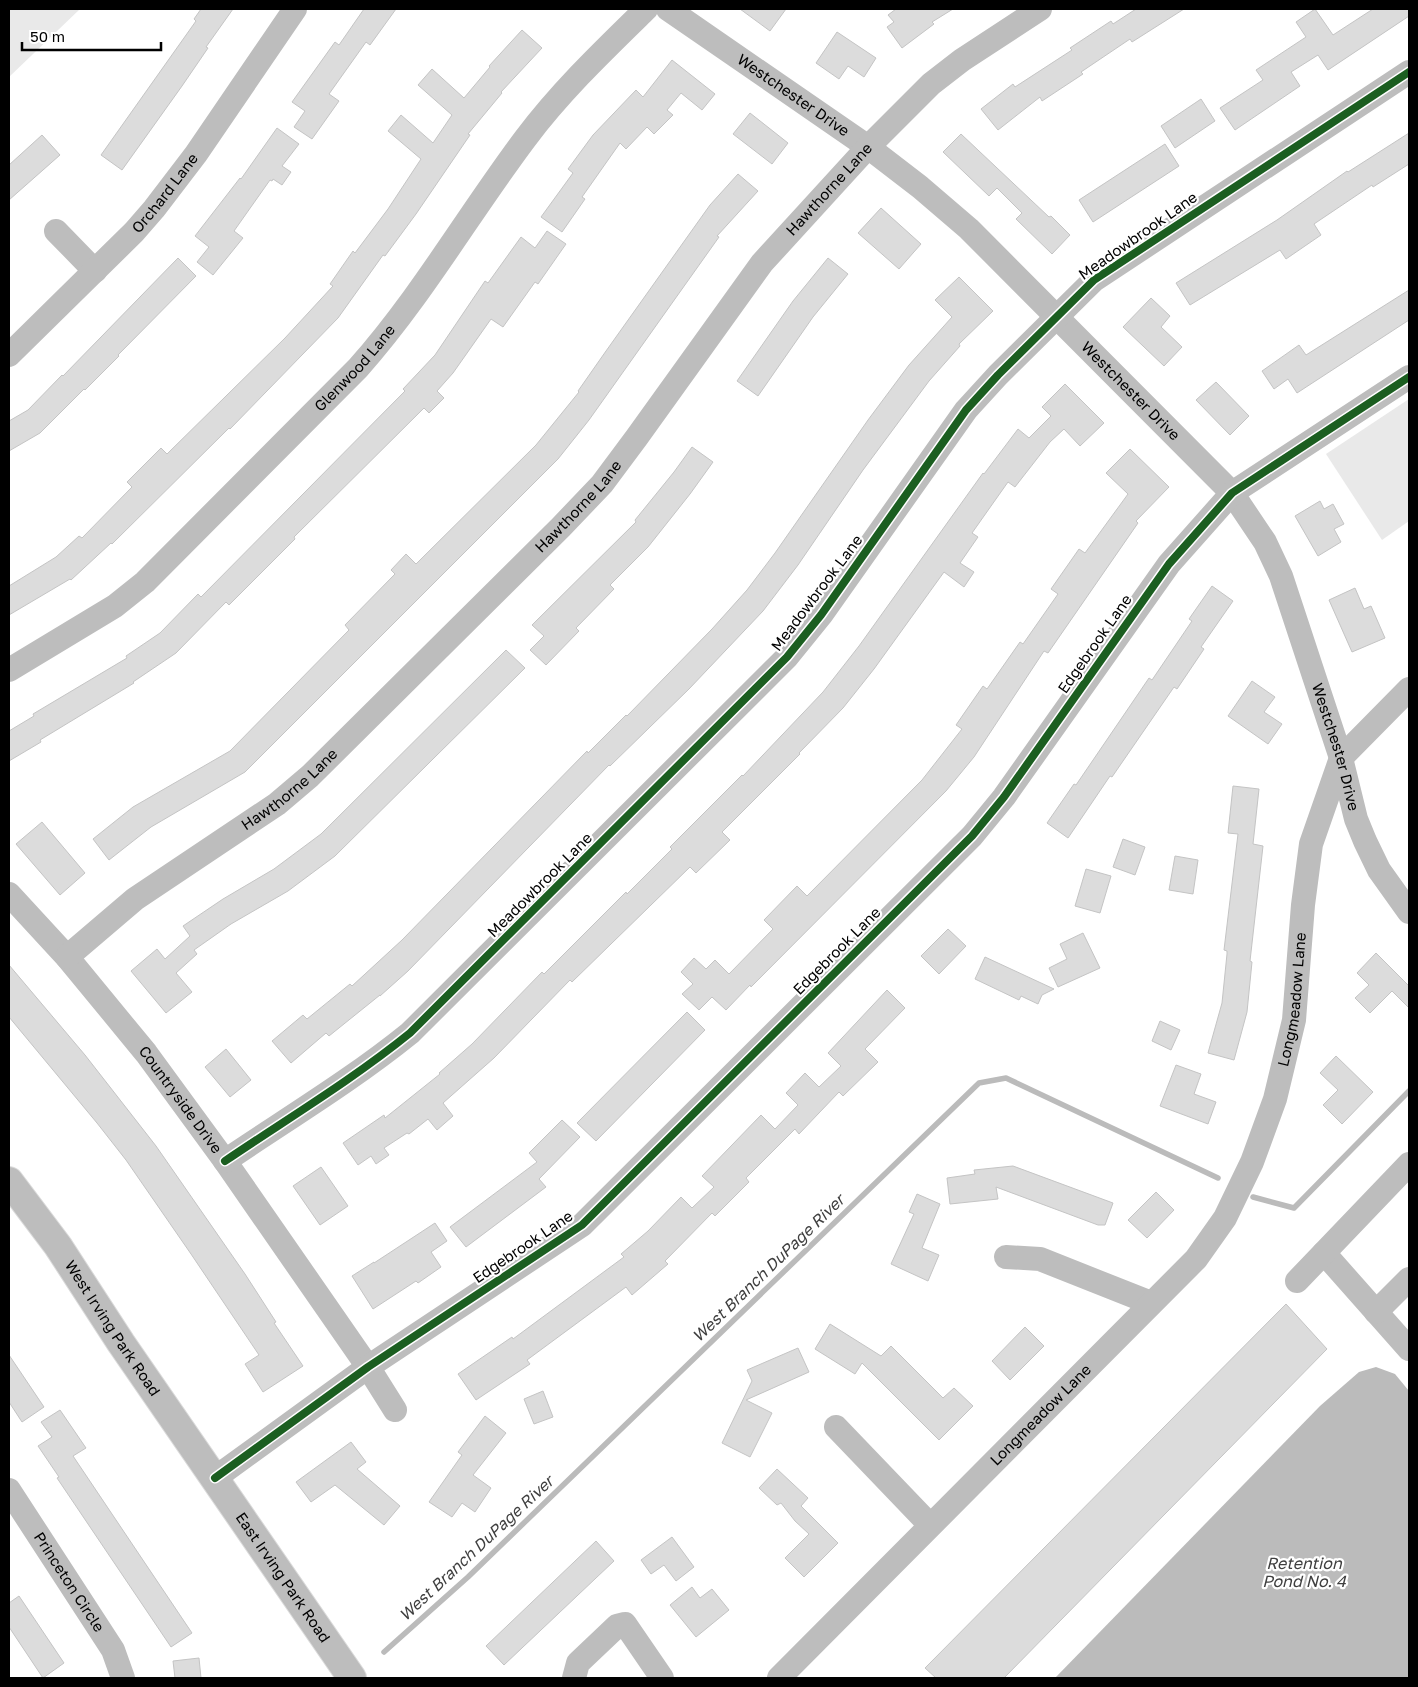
<svg xmlns="http://www.w3.org/2000/svg" width="1418" height="1687" font-family="'Golos Text',sans-serif">
  <rect width="100%" height="100%" fill="#fff"/>
  <g fill="#e9e9e9">
    <path d="M 9,9 L 80,9 L 9,77 Z"/>
    <path d="M 1409,399 L 1409,521 L 1382,540 L 1326,454 Z"/>
  </g>
  <path fill="#bbb" d="M 1376,1367 L 1395,1374 L 1409,1391 L 1409,1678 L 1055,1678 L 1320,1406 L 1359,1372 Z"/>
  <g fill="none" stroke-linecap="round" stroke-linejoin="round">
    <g stroke="#bbb" stroke-width="5.5">
      <path d="M 1253,1197 L 1294,1208 L 1409,1091"/>
      <path d="M 384,1652 L 468,1577 L 979,1083 L 1006,1078 L 1218,1178"/>
    </g>
  </g>
  <g fill="#dcdcdc" stroke="#c4c4c4">
    <path d="M 201,9 L 233,9 L 206,47 L 208,48 L 182,86 L 122,170 L 101,155 L 196,21 L 194,19 Z"/>
    <path d="M 364,9 L 396,9 L 370,45 L 366,42 L 329,94 L 339,101 L 312,139 L 294,127 L 305,111 L 292,102 L 335,42 L 339,45 Z"/>
    <path d="M 740,9 L 786,9 L 770,31 Z"/>
    <path d="M 896,9 L 953,9 L 932,22 L 934,24 L 902,48 L 887,27 L 894,22 L 888,15 Z"/>
    <path d="M 1136,9 L 1184,9 L 1132,42 L 1130,39 L 1081,72 L 1083,74 L 1042,101 L 1040,97 L 998,130 L 981,109 L 1013,84 L 1015,87 L 1072,50 L 1070,48 L 1111,21 L 1113,24 Z"/>
    <path d="M 1315,9 L 1333,35 L 1373,9 L 1409,9 L 1409,16 L 1328,70 L 1318,55 L 1291,72 L 1300,86 L 1235,130 L 1220,108 L 1263,80 L 1256,70 L 1306,37 L 1296,22 Z"/>
    <path d="M 522,30 L 542,48 L 501,92 L 502,93 L 468,134 L 470,135 L 416,214 L 385,256 L 383,255 L 338,318 L 230,429 L 229,428 L 112,544 L 111,543 L 71,580 L 70,579 L 9,615 L 9,586 L 56,557 L 79,536 L 82,538 L 132,487 L 127,482 L 161,448 L 167,454 L 285,338 L 333,286 L 330,284 L 353,251 L 355,253 L 388,209 L 421,159 L 388,131 L 401,115 L 433,143 L 452,115 L 418,85 L 432,69 L 464,98 L 490,67 L 489,66 Z"/>
    <path d="M 837,32 L 876,58 L 864,77 L 848,66 L 839,79 L 816,63 Z"/>
    <path d="M 672,60 L 715,94 L 702,110 L 681,93 L 667,110 L 673,115 L 654,134 L 647,127 L 626,149 L 620,143 L 582,197 L 585,199 L 562,232 L 541,217 L 573,173 L 568,169 L 593,135 L 636,90 L 643,97 Z"/>
    <path d="M 1201,99 L 1215,121 L 1175,148 L 1161,126 Z"/>
    <path d="M 750,113 L 788,143 L 772,164 L 733,134 Z"/>
    <path d="M 277,128 L 299,144 L 282,166 L 291,172 L 282,185 L 273,179 L 272,181 L 270,180 L 234,231 L 243,238 L 213,275 L 197,262 L 209,247 L 195,236 L 240,178 L 241,179 Z"/>
    <path d="M 1409,133 L 1409,164 L 1373,187 L 1372,185 L 1314,224 L 1321,235 L 1286,259 L 1280,250 L 1190,305 L 1176,283 L 1277,220 L 1347,171 L 1348,172 Z"/>
    <path d="M 961,134 L 1049,217 L 1051,216 L 1070,235 L 1052,254 L 1016,219 L 1022,213 L 997,188 L 989,196 L 943,152 Z"/>
    <path d="M 42,135 L 60,155 L 9,200 L 9,165 Z"/>
    <path d="M 1165,144 L 1179,166 L 1093,222 L 1079,200 Z"/>
    <path d="M 738,174 L 758,191 L 717,236 L 719,237 L 589,420 L 558,459 L 245,772 L 151,827 L 109,860 L 93,839 L 133,807 L 230,751 L 349,630 L 345,625 L 395,574 L 391,570 L 406,554 L 416,564 L 536,445 L 579,392 L 578,391 L 606,351 L 710,205 Z"/>
    <path d="M 881,208 L 921,244 L 899,269 L 858,233 Z"/>
    <path d="M 547,231 L 566,244 L 538,284 L 535,282 L 503,327 L 491,319 L 453,373 L 437,391 L 444,398 L 429,413 L 424,408 L 294,537 L 295,539 L 229,605 L 226,602 L 176,653 L 133,682 L 134,683 L 40,740 L 41,742 L 9,761 L 9,731 L 34,716 L 33,714 L 127,658 L 126,656 L 160,633 L 198,594 L 201,597 L 405,391 L 403,389 L 435,355 L 485,281 L 488,283 L 521,237 L 535,248 Z"/>
    <path d="M 178,258 L 196,276 L 118,355 L 119,356 L 85,390 L 84,389 L 40,433 L 9,451 L 9,421 L 28,410 L 62,375 L 63,376 Z"/>
    <path d="M 828,258 L 848,274 L 813,317 L 758,396 L 737,381 L 793,301 Z"/>
    <path d="M 959,277 L 993,311 L 959,344 L 960,346 L 929,381 L 863,470 L 798,565 L 763,611 L 689,689 L 610,766 L 609,765 L 408,971 L 380,996 L 380,995 L 329,1036 L 326,1033 L 291,1063 L 272,1041 L 303,1015 L 307,1019 L 350,984 L 352,986 L 402,940 L 587,751 L 588,753 L 626,715 L 627,716 L 712,629 L 747,590 L 775,553 L 868,420 L 909,365 L 952,317 L 935,300 Z"/>
    <path d="M 1409,290 L 1409,320 L 1297,393 L 1288,379 L 1274,389 L 1262,371 L 1299,345 L 1306,355 Z"/>
    <path d="M 1151,298 L 1170,316 L 1161,327 L 1182,347 L 1164,366 L 1123,327 Z"/>
    <path d="M 1216,382 L 1249,416 L 1230,435 L 1196,400 Z"/>
    <path d="M 1065,384 L 1104,423 L 1080,446 L 1064,429 L 1050,442 L 1015,487 L 1008,482 L 972,533 L 978,537 L 960,563 L 974,572 L 964,587 L 944,572 L 874,669 L 843,708 L 799,753 L 800,754 L 722,832 L 730,840 L 696,873 L 690,867 L 572,982 L 570,980 L 494,1058 L 443,1103 L 453,1116 L 437,1130 L 428,1119 L 409,1134 L 407,1133 L 384,1148 L 389,1155 L 376,1164 L 371,1156 L 358,1165 L 343,1143 L 384,1115 L 385,1118 L 440,1074 L 439,1073 L 472,1044 L 542,972 L 544,974 L 626,892 L 627,894 L 672,849 L 670,847 L 742,775 L 743,776 L 823,692 L 859,646 L 983,473 L 984,474 L 1018,429 L 1029,438 L 1051,416 L 1042,407 Z"/>
    <path d="M 692,447 L 713,462 L 690,494 L 648,547 L 610,585 L 614,589 L 576,628 L 579,631 L 546,665 L 530,650 L 544,636 L 532,625 L 636,522 L 635,520 L 674,472 Z"/>
    <path d="M 1130,449 L 1169,487 L 1136,521 L 1138,523 L 1048,653 L 1044,651 L 974,757 L 946,791 L 751,987 L 750,985 L 726,1010 L 712,997 L 699,1010 L 682,994 L 693,984 L 681,972 L 694,958 L 706,969 L 715,960 L 729,974 L 773,929 L 764,920 L 797,886 L 807,896 L 922,780 L 962,729 L 956,725 L 983,686 L 987,689 L 1020,642 L 1023,644 L 1058,594 L 1051,589 L 1079,549 L 1085,553 L 1128,494 L 1106,473 Z"/>
    <path d="M 1320,501 L 1324,509 L 1333,504 L 1344,524 L 1334,529 L 1341,542 L 1318,556 L 1295,516 Z"/>
    <path d="M 1212,586 L 1233,601 L 1201,647 L 1204,649 L 1177,689 L 1174,687 L 1112,777 L 1110,776 L 1068,838 L 1047,823 L 1074,784 L 1076,785 L 1149,678 L 1152,680 L 1192,621 L 1189,619 Z"/>
    <path d="M 1355,588 L 1364,609 L 1371,606 L 1385,638 L 1352,652 L 1329,600 Z"/>
    <path d="M 506,650 L 525,668 L 335,856 L 288,891 L 231,924 L 194,950 L 197,954 L 176,973 L 192,992 L 166,1013 L 131,971 L 157,949 L 165,959 L 190,936 L 183,926 L 223,899 L 274,869 L 321,834 Z"/>
    <path d="M 1252,681 L 1275,697 L 1264,712 L 1282,724 L 1268,744 L 1228,716 Z"/>
    <path d="M 1233,786 L 1259,789 L 1253,844 L 1263,846 L 1250,961 L 1252,962 L 1247,1012 L 1234,1060 L 1208,1053 L 1222,1003 L 1227,954 L 1227,951 L 1224,950 L 1238,834 L 1228,833 Z"/>
    <path d="M 42,822 L 85,873 L 60,895 L 16,844 Z"/>
    <path d="M 1123,839 L 1145,847 L 1135,875 L 1113,867 Z"/>
    <path d="M 1175,856 L 1198,860 L 1193,894 L 1169,890 Z"/>
    <path d="M 1086,869 L 1111,876 L 1100,913 L 1075,906 Z"/>
    <path d="M 948,929 L 966,946 L 939,974 L 921,956 Z"/>
    <path d="M 1083,933 L 1100,968 L 1058,987 L 1049,968 L 1067,959 L 1060,944 Z"/>
    <path d="M 1376,953 L 1409,986 L 1409,1008 L 1392,991 L 1370,1013 L 1355,998 L 1369,985 L 1357,973 Z"/>
    <path d="M 985,957 L 1054,989 L 1042,995 L 1038,1004 L 1021,996 L 1019,1000 L 975,979 Z"/>
    <path d="M 9,965 L 85,1055 L 156,1146 L 245,1274 L 276,1322 L 274,1323 L 303,1366 L 263,1392 L 245,1364 L 259,1355 L 191,1254 L 126,1160 L 97,1123 L 9,1017 Z"/>
    <path d="M 887,990 L 905,1008 L 865,1049 L 878,1062 L 843,1096 L 839,1092 L 799,1134 L 795,1129 L 746,1178 L 749,1182 L 715,1216 L 712,1213 L 665,1261 L 668,1264 L 632,1295 L 626,1287 L 527,1360 L 530,1364 L 476,1400 L 458,1374 L 512,1337 L 513,1339 L 624,1257 L 621,1254 L 648,1231 L 681,1197 L 692,1208 L 714,1187 L 702,1176 L 761,1115 L 775,1129 L 798,1105 L 786,1093 L 805,1073 L 819,1087 L 841,1066 L 828,1053 Z"/>
    <path d="M 687,1012 L 705,1030 L 596,1141 L 577,1123 Z"/>
    <path d="M 1160,1021 L 1180,1030 L 1171,1050 L 1152,1041 Z"/>
    <path d="M 226,1049 L 251,1080 L 230,1097 L 205,1067 Z"/>
    <path d="M 1336,1056 L 1373,1092 L 1342,1124 L 1323,1105 L 1338,1090 L 1320,1073 Z"/>
    <path d="M 1176,1065 L 1201,1074 L 1194,1094 L 1216,1102 L 1208,1124 L 1160,1106 Z"/>
    <path d="M 562,1120 L 580,1137 L 539,1179 L 546,1187 L 466,1247 L 450,1227 L 537,1162 L 529,1153 Z"/>
    <path d="M 1013,1166 L 1113,1203 L 1105,1225 L 1098,1225 L 996,1187 L 998,1199 L 950,1204 L 947,1178 L 975,1174 L 974,1170 Z"/>
    <path d="M 321,1167 L 348,1206 L 320,1225 L 293,1186 Z"/>
    <path d="M 1156,1192 L 1174,1210 L 1147,1238 L 1128,1220 Z"/>
    <path d="M 917,1194 L 940,1204 L 922,1248 L 939,1255 L 928,1281 L 891,1264 L 914,1214 L 909,1212 Z"/>
    <path d="M 435,1223 L 447,1241 L 431,1252 L 441,1267 L 418,1283 L 416,1281 L 373,1309 L 352,1276 L 374,1262 L 374,1263 Z"/>
    <path d="M 1286,1304 L 1327,1349 L 1004,1678 L 936,1678 L 925,1668 Z"/>
    <path d="M 830,1324 L 881,1356 L 891,1346 L 943,1398 L 954,1388 L 973,1406 L 939,1440 L 862,1363 L 855,1374 L 815,1349 Z"/>
    <path d="M 1025,1327 L 1044,1346 L 1010,1380 L 992,1361 Z"/>
    <path d="M 798,1348 L 809,1372 L 746,1400 L 772,1413 L 750,1457 L 722,1443 L 752,1381 L 747,1370 Z"/>
    <path d="M 9,1355 L 44,1407 L 22,1422 L 9,1402 Z"/>
    <path d="M 543,1391 L 553,1417 L 534,1424 L 524,1399 Z"/>
    <path d="M 60,1410 L 86,1448 L 73,1456 L 192,1633 L 171,1647 L 57,1478 L 59,1477 L 38,1446 L 52,1437 L 41,1422 Z"/>
    <path d="M 485,1416 L 506,1433 L 473,1475 L 491,1488 L 475,1512 L 462,1503 L 452,1517 L 429,1502 L 462,1455 L 458,1452 Z"/>
    <path d="M 351,1442 L 366,1462 L 357,1469 L 400,1506 L 384,1525 L 335,1485 L 311,1502 L 296,1482 Z"/>
    <path d="M 777,1469 L 808,1498 L 801,1506 L 838,1543 L 804,1577 L 785,1558 L 809,1534 L 795,1521 L 781,1503 L 777,1505 L 759,1488 Z"/>
    <path d="M 672,1537 L 694,1567 L 676,1581 L 664,1565 L 651,1574 L 641,1560 Z"/>
    <path d="M 596,1541 L 614,1561 L 504,1665 L 486,1646 Z"/>
    <path d="M 692,1587 L 700,1598 L 712,1589 L 729,1610 L 696,1637 L 670,1605 Z"/>
    <path d="M 19,1596 L 64,1663 L 43,1678 L 9,1627 L 9,1603 Z"/>
    <path d="M 199,1658 L 201,1678 L 175,1678 L 173,1661 Z"/>
  </g>
  <g fill="none" stroke-linecap="round" stroke-linejoin="round">
    <g stroke="#dbdbdb" stroke-width="30">
      <g id="major">
        <path id="s8" d="M 9,1181 L 58,1246 L 121,1343 L 352,1678"/>
      </g>
    </g>
    <g stroke="#bdbdbd" stroke-width="24">
      <path id="s1" d="M 668,9 L 868,147 L 920,187 L 969,229 L 1232,493 L 1265,542 L 1281,576 L 1341,758 L 1356,819 L 1365,841 L 1379,870 L 1409,912"/>
      <path d="M 56,231 L 95,271"/>
      <path id="s2" d="M 9,355 L 134,232 L 154,209 L 196,154 L 295,9"/>
      <path id="s3" d="M 9,670 L 115,606 L 145,582 L 358,368 C 421,297 468,215 525,139 C 561,91 604,50 646,9"/>
      <path id="s4" d="M 9,894 L 67,957 L 146,1053 L 225,1161 L 368,1367 L 395,1410"/>
      <path id="s5" d="M 67,957 L 135,899 L 277,804 L 310,776 L 561,527 L 602,484 L 637,437 L 762,263 L 868,147 L 931,84 L 962,60 L 1040,9"/>
      <path d="M 225,1161 C 287,1119 352,1080 410,1033 L 787,657 L 821,615 L 966,410 L 998,375 L 1094,280 L 1409,72"/>
      <path d="M 1324,1253 L 1409,1349"/>
      <path d="M 1006,1257 L 1040,1259 L 1151,1303"/>
      <path d="M 1297,1281 L 1409,1164"/>
      <path d="M 1376,1312 L 1409,1279"/>
      <path d="M 836,1427 L 930,1525"/>
      <path d="M 215,1478 L 368,1367 L 582,1225 L 972,836 L 1004,797 L 1169,564 L 1232,493 L 1409,377"/>
      <path id="s6" d="M 9,1490 L 113,1650 L 123,1678"/>
      <path d="M 574,1678 L 578,1663 L 617,1626 L 625,1624 L 662,1678"/>
      <path id="s7" d="M 779,1678 L 1196,1259 L 1225,1218 L 1252,1162 L 1275,1099 L 1294,1020 L 1303,905 L 1311,844 L 1341,758 L 1409,689"/>
    </g>
    <use href="#major" stroke="#bdbdbd" stroke-width="28"/>
    <g stroke="#fff" stroke-width="11">
      <g id="cycleway">
        <path d="M 225,1161 C 287,1119 352,1080 410,1033 L 787,657 L 821,615 L 966,410 L 998,375 L 1094,280 L 1409,72"/>
        <path d="M 215,1478 L 368,1367 L 582,1225 L 972,836 L 1004,797 L 1169,564 L 1232,493 L 1409,377"/>
      </g>
    </g>
    <use href="#cycleway" stroke="#1b5e20" stroke-width="8"/>
  </g>
  <g text-anchor="middle" stroke-width="4.5" stroke-linejoin="round" paint-order="stroke">
    <g font-size="15" fill="#000" stroke="#fff">
      <text dy="5" stroke="none"><textPath href="#s1" startOffset="152">Westchester Drive</textPath></text>
      <text dy="5" stroke="none"><textPath href="#s5" startOffset="1089">Hawthorne Lane</textPath></text>
      <text dy="5" stroke="none"><textPath href="#s2" startOffset="225">Orchard Lane</textPath></text>
      <text transform="translate(1138 236) rotate(-35)" y="5">Meadowbrook Lane</text>
      <text dy="5" stroke="none"><textPath href="#s3" startOffset="462">Glenwood Lane</textPath></text>
      <text dy="5" stroke="none"><textPath href="#s1" startOffset="602">Westchester Drive</textPath></text>
      <text dy="5" stroke="none"><textPath href="#s5" startOffset="684">Hawthorne Lane</textPath></text>
      <text transform="translate(817 593) rotate(-53)" y="5">Meadowbrook Lane</text>
      <text transform="translate(1095 644) rotate(-55)" y="5">Edgebrook Lane</text>
      <text dy="5" stroke="none"><textPath href="#s1" startOffset="1022">Westchester Drive</textPath></text>
      <text dy="5" stroke="none"><textPath href="#s5" startOffset="279">Hawthorne Lane</textPath></text>
      <text transform="translate(540 885) rotate(-45)" y="5">Meadowbrook Lane</text>
      <text transform="translate(837 951) rotate(-45)" y="5">Edgebrook Lane</text>
      <text dy="5" stroke="none"><textPath href="#s7" startOffset="872">Longmeadow Lane</textPath></text>
      <text dy="5" stroke="none"><textPath href="#s4" startOffset="268">Countryside Drive</textPath></text>
      <text transform="translate(523 1247) rotate(-34)" y="5">Edgebrook Lane</text>
      <text dy="5" stroke="none"><textPath href="#s8" startOffset="180">West Irving Park Road</textPath></text>
      <text dy="5" stroke="none"><textPath href="#s7" startOffset="371">Longmeadow Lane</textPath></text>
      <text dy="5" stroke="none"><textPath href="#s8" startOffset="482">East Irving Park Road</textPath></text>
      <text dy="5" stroke="none"><textPath href="#s6" startOffset="110">Princeton Circle</textPath></text>
    </g>
    <g font-size="16" font-style="italic" fill="#3f3f3f" stroke="#fff">
      <text transform="translate(768 1268) rotate(-44)" y="6">West Branch DuPage River</text>
      <text transform="translate(476 1548) rotate(-43)" y="6">West Branch DuPage River</text>
      <text x="1304" y="1569">Retention<tspan x="1304" dy="18">Pond No. 4</tspan></text>
    </g>
  </g>
  <rect width="1418" height="1687" fill="none" stroke="#000000" stroke-width="20"/>
  <path d="M22 42v8h139v-8" fill="none" stroke="#000000" stroke-width="2.5"/>
  <text x="30" y="42" font-size="15" fill="#000000" stroke="#ffffff" stroke-width="4" paint-order="stroke">50 m</text>
</svg>
